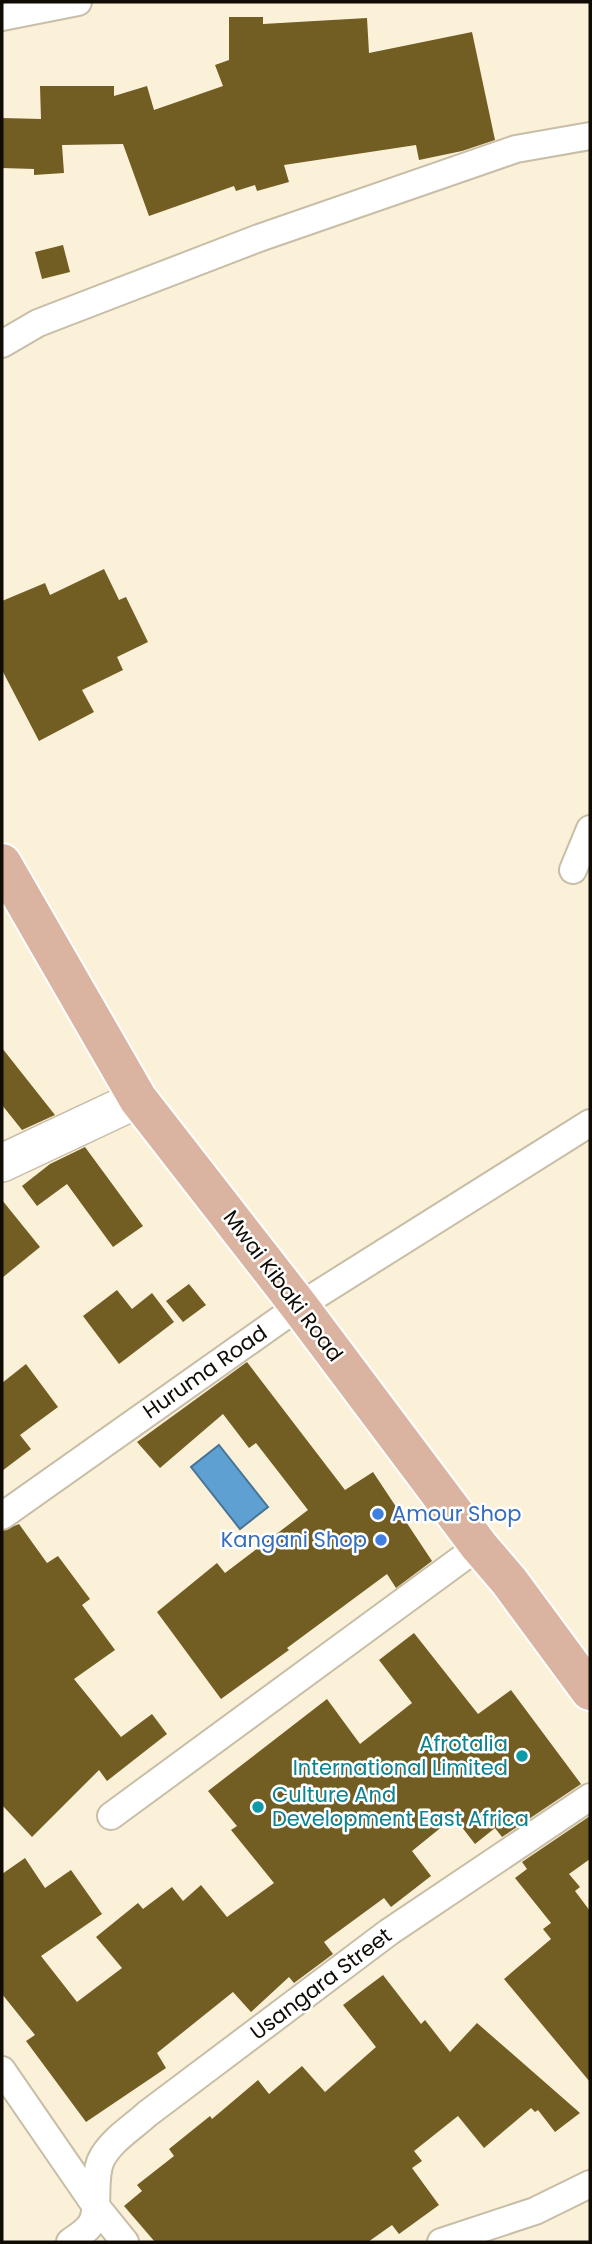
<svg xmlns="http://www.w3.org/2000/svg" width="592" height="2244" font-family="Poppins,sans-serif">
  <rect width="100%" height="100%" fill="#fbf1d9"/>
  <path fill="#5fa0d3" stroke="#477495" stroke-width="2" d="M 219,1445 L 268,1507 L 240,1529 L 191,1467 Z"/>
  <g fill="#725d22">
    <path d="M 229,17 L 263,17 L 263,24 L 367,18 L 369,53 L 472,32 L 495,140 L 462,151 L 419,160 L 416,145 L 284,165 L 289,182 L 257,191 L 255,185 L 236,191 L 234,186 L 149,216 L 123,144 L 62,145 L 64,173 L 34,175 L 34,169 L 2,168 L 2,118 L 41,119 L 40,86 L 114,86 L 114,96 L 147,86 L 154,110 L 223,86 L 215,65 L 229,60 Z"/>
    <path d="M 63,245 L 70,272 L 42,279 L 35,252 Z"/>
    <path d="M 104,569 L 119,600 L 126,597 L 148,642 L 117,657 L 123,670 L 82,690 L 94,712 L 39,741 L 2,670 L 2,601 L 45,583 L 50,595 Z"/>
    <path d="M 2,1048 L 55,1115 L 22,1130 L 2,1105 Z"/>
    <path d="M 85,1147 L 143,1226 L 113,1247 L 67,1184 L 37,1206 L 22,1186 L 50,1164 Z"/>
    <path d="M 2,1200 L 40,1247 L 2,1278 Z"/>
    <path d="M 189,1284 L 206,1305 L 183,1322 L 166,1301 Z"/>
    <path d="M 117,1290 L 132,1309 L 152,1293 L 174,1322 L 119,1364 L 83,1316 Z"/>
    <path d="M 247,1362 L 345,1490 L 373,1472 L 432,1561 L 396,1588 L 387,1574 L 287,1648 L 289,1650 L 221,1699 L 157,1612 L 217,1563 L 225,1573 L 308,1510 L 256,1443 L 249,1448 L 223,1414 L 160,1468 L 137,1442 Z"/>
    <path d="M 26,1364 L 58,1407 L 20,1435 L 31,1449 L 2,1471 L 2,1383 Z"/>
    <path d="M 19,1524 L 47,1563 L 58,1556 L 90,1599 L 82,1605 L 115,1650 L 74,1679 L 121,1737 L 152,1714 L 167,1734 L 107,1781 L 99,1770 L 32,1837 L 2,1805 L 2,1531 Z"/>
    <path d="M 414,1633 L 478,1714 L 511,1690 L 581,1784 L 502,1837 L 495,1828 L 475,1844 L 454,1817 L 412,1851 L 431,1876 L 391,1907 L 384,1898 L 324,1942 L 333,1954 L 294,1983 L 289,1977 L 251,2012 L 233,1992 L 157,2053 L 166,2068 L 86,2122 L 26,2041 L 35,2035 L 2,1994 L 2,1874 L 25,1858 L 45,1888 L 71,1870 L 102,1914 L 41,1956 L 77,2002 L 122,1968 L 96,1937 L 138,1903 L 143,1909 L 172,1887 L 183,1901 L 201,1885 L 227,1917 L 274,1883 L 231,1830 L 237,1826 L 208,1791 L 327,1699 L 360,1744 L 412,1703 L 379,1660 Z"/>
    <path d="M 590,1816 L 590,1859 L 569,1874 L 580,1887 L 575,1891 L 590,1911 L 590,2082 L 504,1979 L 551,1939 L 543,1929 L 551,1923 L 515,1878 L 527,1869 L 522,1862 Z"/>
    <path d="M 383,1975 L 421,2024 L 425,2020 L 450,2052 L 477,2023 L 580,2113 L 555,2132 L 538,2110 L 535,2112 L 531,2108 L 484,2148 L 458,2116 L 414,2151 L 422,2161 L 412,2168 L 439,2205 L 399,2234 L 392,2225 L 368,2242 L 155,2242 L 124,2206 L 142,2191 L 137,2185 L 174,2156 L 169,2149 L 210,2116 L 212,2119 L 258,2080 L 269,2094 L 302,2066 L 325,2092 L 376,2047 L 343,2005 Z"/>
  </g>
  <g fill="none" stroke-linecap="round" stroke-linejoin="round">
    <g stroke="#c8bea7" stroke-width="30">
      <g id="street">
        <path d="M 2,17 L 78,2"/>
        <path d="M 2,344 L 38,323 L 259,238 L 516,149 L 590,136"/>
        <path d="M 573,870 L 590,829"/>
        <path d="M 2,1516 L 299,1306 L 590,1123"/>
        <path d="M 111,1816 L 479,1546"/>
        <path d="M 2,2070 L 95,2205 L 125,2242"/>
        <path d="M 70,2242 C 77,2237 86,2232 91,2224 C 101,2208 92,2180 101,2160 C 110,2141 132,2128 147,2114 L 389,1932 L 590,1797"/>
        <path d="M 441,2242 L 535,2211 L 590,2184"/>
      </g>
    </g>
    <g stroke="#c8bea7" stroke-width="40">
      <path id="secondary" d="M 2,1163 L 138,1099"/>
    </g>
    <g stroke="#fff" stroke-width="42">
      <path id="primary" d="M 2,863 L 138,1099 L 299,1306 L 479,1546 L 509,1581 L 590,1691"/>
    </g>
    <use href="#street" stroke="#fff" stroke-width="26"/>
    <use href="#secondary" stroke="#fff" stroke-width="37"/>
    <use href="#primary" stroke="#dab4a0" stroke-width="38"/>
  </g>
  <g fill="#3f7fe0" stroke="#fff" stroke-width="2.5">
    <circle cx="378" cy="1514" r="7"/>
    <circle cx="381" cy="1540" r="7"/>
  </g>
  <g fill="#0f9aa8" stroke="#fff" stroke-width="2.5">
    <circle cx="522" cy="1756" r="7"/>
    <circle cx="258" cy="1807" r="7"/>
  </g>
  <g text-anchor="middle" stroke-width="5" stroke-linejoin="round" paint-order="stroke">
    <g font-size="21" fill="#100c05" stroke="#fff">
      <text transform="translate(283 1286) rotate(53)" y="7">Mwai Kibaki Road</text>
      <text transform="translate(205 1372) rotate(-35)" y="7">Huruma Road</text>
      <text transform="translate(321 1984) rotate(-37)" y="7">Usangara Street</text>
    </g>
    <g font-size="21" fill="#366cbe" stroke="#fff" text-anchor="start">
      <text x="392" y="1521">Amour Shop</text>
      <text x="367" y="1547" text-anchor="end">Kangani Shop</text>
    </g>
    <g font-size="21" fill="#0d838f" stroke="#fff" text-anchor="end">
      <text x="508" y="1751">Afrotalia<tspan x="508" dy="24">International Limited</tspan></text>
      <text x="272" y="1802" text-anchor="start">Culture And<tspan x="272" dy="24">Development East Africa</tspan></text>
    </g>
  </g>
  <rect width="592" height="2244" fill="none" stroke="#100c05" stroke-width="7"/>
</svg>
